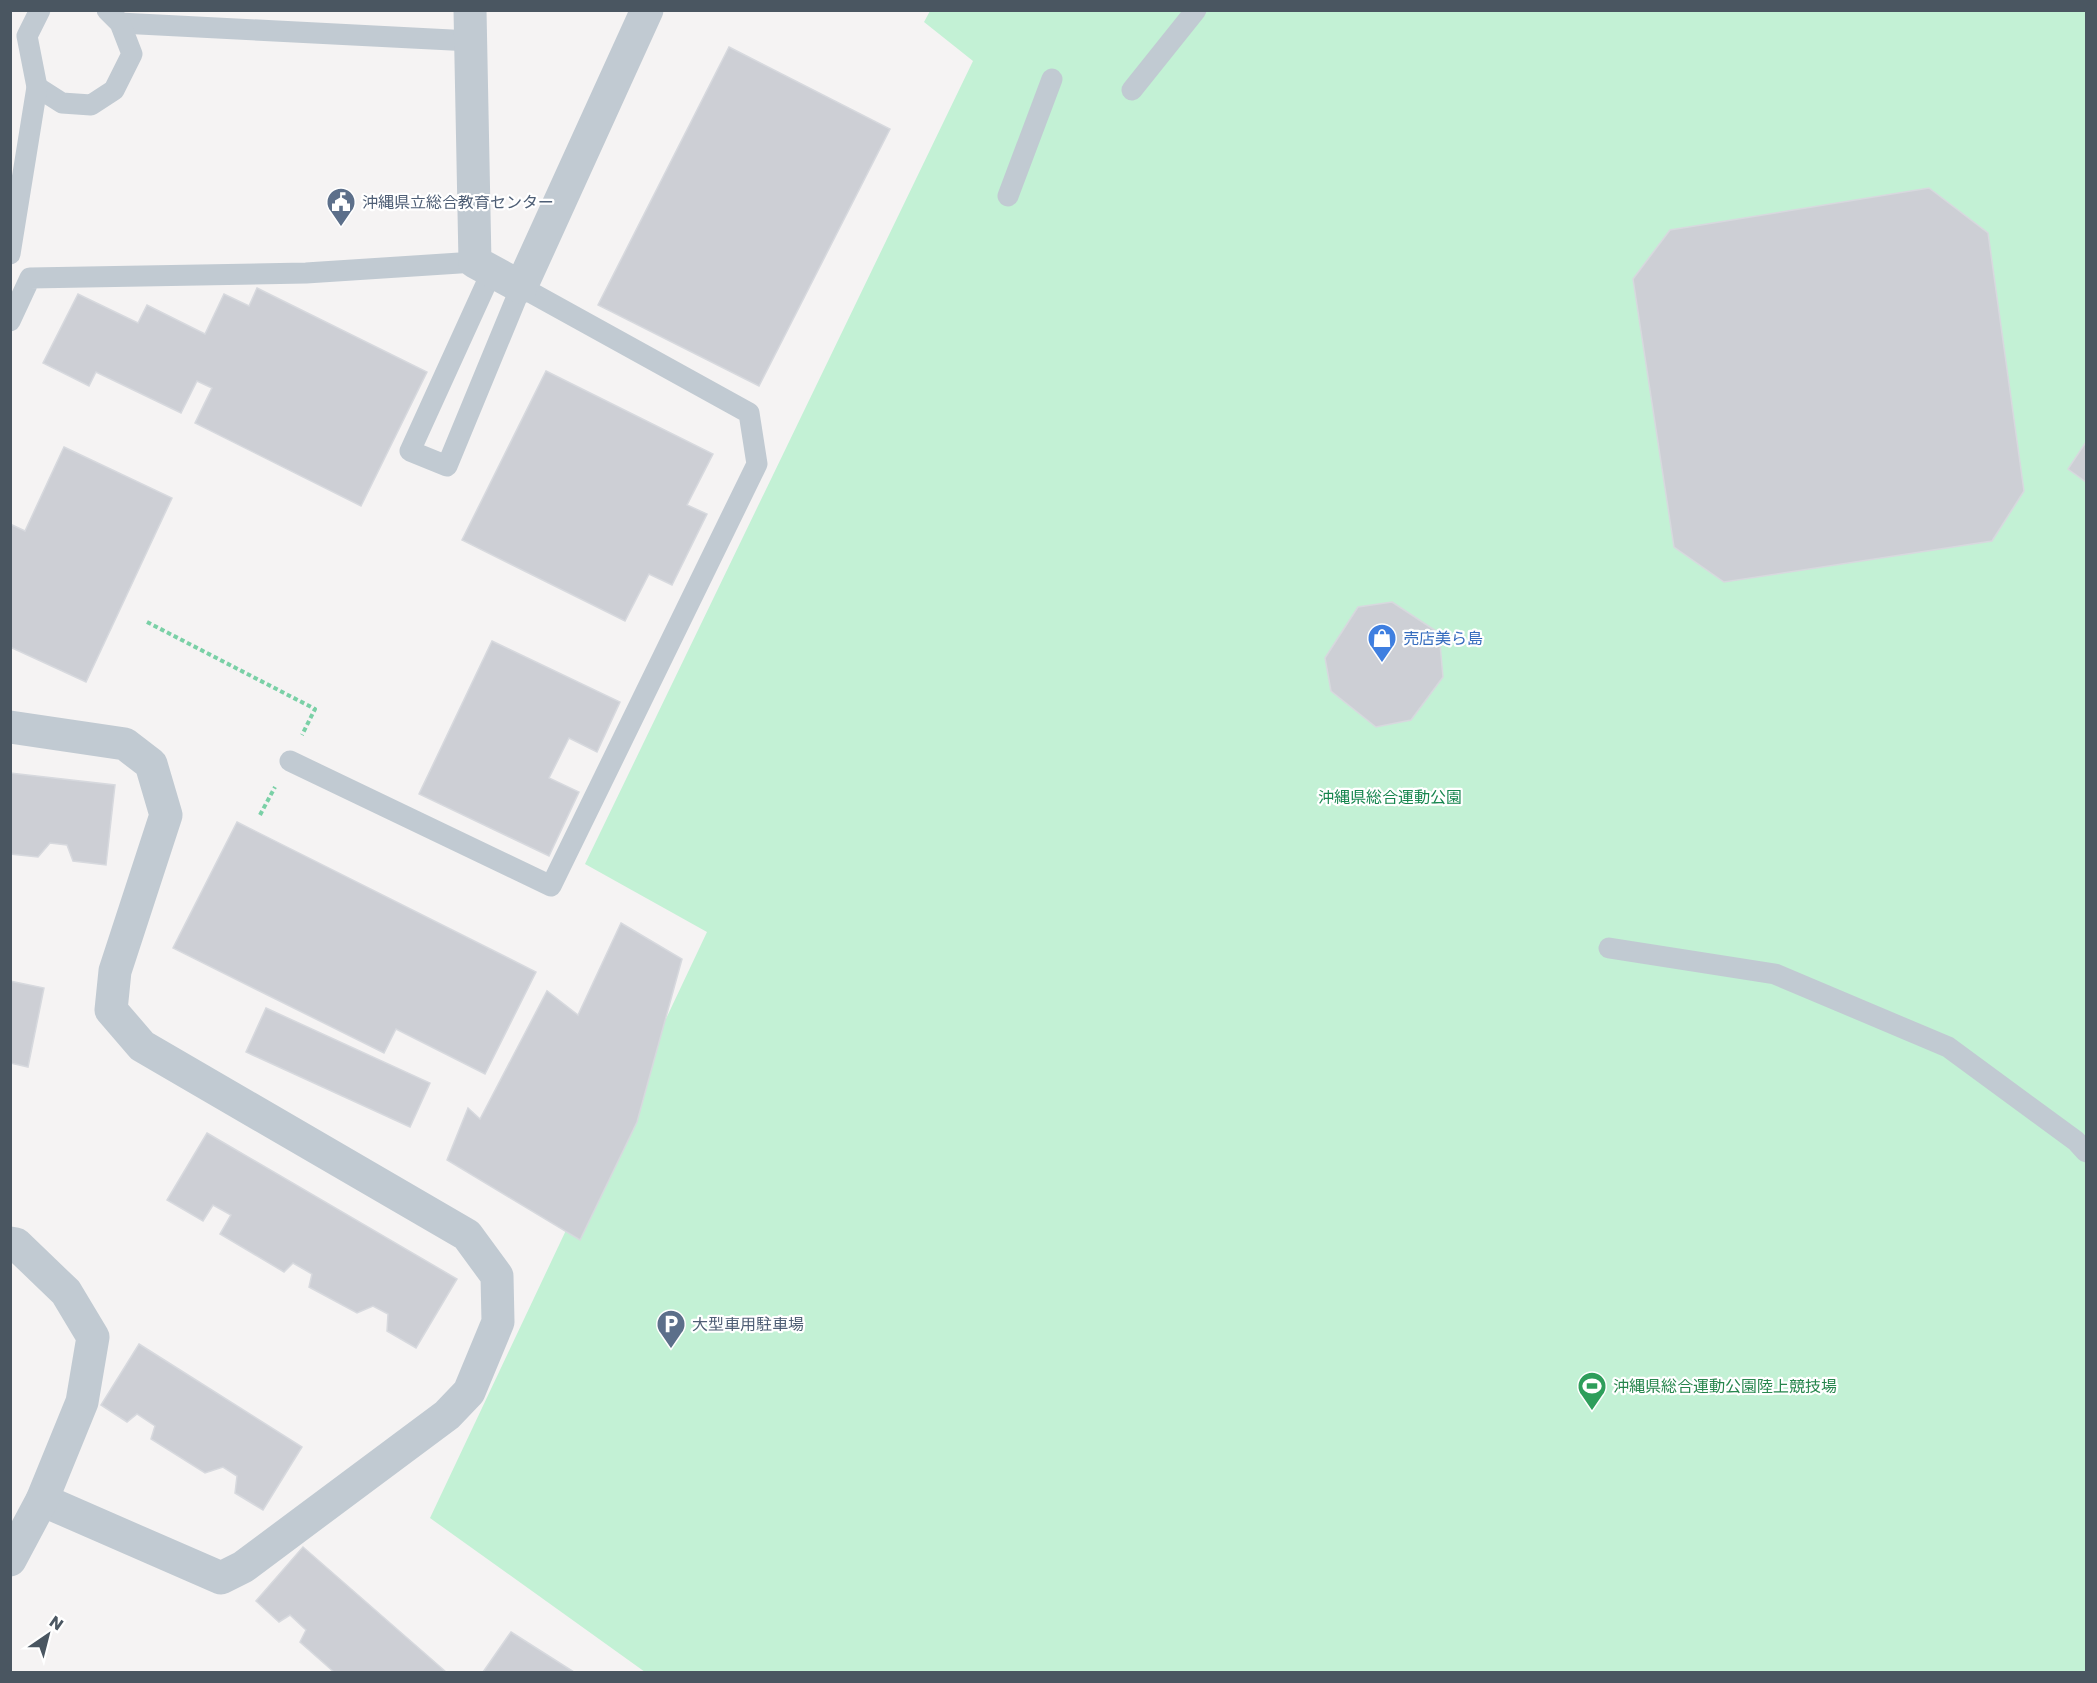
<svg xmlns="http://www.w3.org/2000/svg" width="2097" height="1683" font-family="Poppins,'Noto Sans JP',sans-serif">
  <rect width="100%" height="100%" fill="#f5f3f3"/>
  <path fill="#c3f1d5" d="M 930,11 L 2086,11 L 2086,1672 L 645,1672 L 430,1518 L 707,932 L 585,864 L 973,61 L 924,22 Z"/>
  <g fill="#cdcfd5" stroke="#d7d9de" stroke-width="1.5">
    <path d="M 729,47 L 890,129 L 759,386 L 598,305 Z"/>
    <path d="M 1929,188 L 1988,233 L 2024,491 L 1992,541 L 1724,582 L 1674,547 L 1633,279 L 1670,230 Z"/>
    <path d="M 257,288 L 427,372 L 361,506 L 195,423 L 212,388 L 197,381 L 181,413 L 96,372 L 89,386 L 43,363 L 78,294 L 138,323 L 147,305 L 205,334 L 224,294 L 249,306 Z"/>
    <path d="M 546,371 L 713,454 L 687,505 L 707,514 L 672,585 L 649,574 L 625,621 L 462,540 Z"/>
    <path d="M 2086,442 L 2086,482 L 2068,469 Z"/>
    <path d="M 64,447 L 172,498 L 86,682 L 10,647 L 10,524 L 25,531 Z"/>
    <path d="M 1392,602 L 1439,633 L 1443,677 L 1411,720 L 1376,727 L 1331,691 L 1325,658 L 1358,607 Z"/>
    <path d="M 492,641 L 620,702 L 597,752 L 569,738 L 549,778 L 579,792 L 549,856 L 419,794 Z"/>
    <path d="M 10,773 L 115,785 L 106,865 L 73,861 L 67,845 L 50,843 L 38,857 L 10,854 Z"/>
    <path d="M 237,822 L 536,972 L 485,1074 L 396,1029 L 384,1053 L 173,948 Z"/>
    <path d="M 621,923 L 682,959 L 637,1122 L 580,1240 L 447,1160 L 468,1108 L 480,1119 L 547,991 L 578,1015 Z"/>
    <path d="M 10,981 L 44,988 L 28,1067 L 10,1063 Z"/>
    <path d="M 266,1008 L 430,1083 L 410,1127 L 246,1052 Z"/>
    <path d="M 207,1133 L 457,1279 L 416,1348 L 387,1331 L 388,1314 L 373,1306 L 357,1313 L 309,1287 L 312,1274 L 293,1263 L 284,1272 L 220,1234 L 231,1215 L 213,1205 L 203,1221 L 167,1200 Z"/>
    <path d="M 139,1344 L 302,1447 L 263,1510 L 235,1493 L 237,1476 L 223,1467 L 205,1473 L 151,1439 L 155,1426 L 137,1414 L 127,1422 L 101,1405 Z"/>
    <path d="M 303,1547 L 446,1672 L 334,1672 L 300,1642 L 306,1630 L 290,1615 L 279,1622 L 256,1601 Z"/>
    <path d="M 511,1632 L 574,1672 L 483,1672 Z"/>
  </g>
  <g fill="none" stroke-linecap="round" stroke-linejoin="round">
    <g stroke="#7ad0a6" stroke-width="4" stroke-dasharray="4.5 3" stroke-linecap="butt">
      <path d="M 147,622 L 315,709 L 302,735"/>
      <path d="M 260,815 L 275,787"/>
    </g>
    <g stroke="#c1cad2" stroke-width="21">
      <path d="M 120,23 L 471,41"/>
      <path d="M 37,87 L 62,103 L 91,105 L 114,90 L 132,54 L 120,23 L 107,10"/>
      <path d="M 1132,90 L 1196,10"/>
      <path d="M 1008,196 L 1052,79"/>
      <path d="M 10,254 L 37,87 L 27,36 L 40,10"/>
      <path d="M 10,321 L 30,278 L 306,273 L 475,262"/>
      <path d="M 290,761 L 551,886 L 757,464 L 749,413 L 521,287 L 447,466 L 410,451 L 492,271"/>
      <path d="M 1609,948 L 1775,974 L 1948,1047 L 2076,1141 L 2086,1152"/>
    </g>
    <g stroke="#c1cad2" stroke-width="33">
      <path d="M 470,10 L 475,262 L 521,287 L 647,10"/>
      <path d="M 10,727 L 125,744 L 151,764 L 166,815 L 115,971 L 111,1010 L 142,1046 L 467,1235 L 497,1276 L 498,1322 L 469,1392 L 447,1415 L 243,1567 L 221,1578 L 42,1500"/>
      <path d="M 10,1243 L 16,1244 L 66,1292 L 93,1337 L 82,1402 L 42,1500 L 10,1560"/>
    </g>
  </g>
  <defs>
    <g id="civic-pin" transform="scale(1.5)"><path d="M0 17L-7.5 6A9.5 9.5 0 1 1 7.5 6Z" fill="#5c6f8a" stroke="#fff"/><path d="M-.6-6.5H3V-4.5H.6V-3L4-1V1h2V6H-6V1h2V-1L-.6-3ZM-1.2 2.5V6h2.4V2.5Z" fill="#fff"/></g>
    <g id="shop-pin" transform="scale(1.5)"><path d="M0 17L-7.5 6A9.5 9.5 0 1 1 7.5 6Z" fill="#3f7fe0" stroke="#fff"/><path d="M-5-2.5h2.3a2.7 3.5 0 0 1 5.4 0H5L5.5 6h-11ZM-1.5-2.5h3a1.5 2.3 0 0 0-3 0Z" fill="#fff"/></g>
    <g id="parking-pin" transform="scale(1.5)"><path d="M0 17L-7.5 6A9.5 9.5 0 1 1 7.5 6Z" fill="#5c6f8a" stroke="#fff"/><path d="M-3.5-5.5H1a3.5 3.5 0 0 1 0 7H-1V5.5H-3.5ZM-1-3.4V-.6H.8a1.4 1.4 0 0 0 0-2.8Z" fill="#fff"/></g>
    <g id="stadium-pin" transform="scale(1.5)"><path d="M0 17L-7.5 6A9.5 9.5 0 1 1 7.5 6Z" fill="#2e9e5b" stroke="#fff"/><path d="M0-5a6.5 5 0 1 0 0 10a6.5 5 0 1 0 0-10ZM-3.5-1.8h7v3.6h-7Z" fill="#fff"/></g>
  </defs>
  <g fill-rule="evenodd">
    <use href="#civic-pin" x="341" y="202"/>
    <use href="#shop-pin" x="1382" y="638"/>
    <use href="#parking-pin" x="671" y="1324"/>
    <use href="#stadium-pin" x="1592" y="1386"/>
  </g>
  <g text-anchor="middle" stroke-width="4.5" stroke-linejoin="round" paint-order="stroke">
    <g font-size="16" fill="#4e5e75" stroke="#fff" text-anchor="start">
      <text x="362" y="208">沖縄県立総合教育センター</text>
      <text x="692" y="1330">大型車用駐車場</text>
    </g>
    <g font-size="16" fill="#366cbe" stroke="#fff" text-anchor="start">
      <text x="1403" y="644">売店美ら島</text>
    </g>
    <g font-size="16" fill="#17864f" stroke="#fff">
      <text x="1390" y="803">沖縄県総合運動公園</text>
    </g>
    <g font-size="16" fill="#27864d" stroke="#fff" text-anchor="start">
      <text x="1613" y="1392">沖縄県総合運動公園陸上競技場</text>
    </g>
  </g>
  <rect width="2097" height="1683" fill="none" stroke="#4a5661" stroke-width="24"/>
  <g transform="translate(48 1635) rotate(35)" stroke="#ffffff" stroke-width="4.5" paint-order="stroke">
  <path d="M0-4.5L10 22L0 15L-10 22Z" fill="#4a5661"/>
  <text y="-9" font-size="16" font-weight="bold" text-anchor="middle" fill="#4a5661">N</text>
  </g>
</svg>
